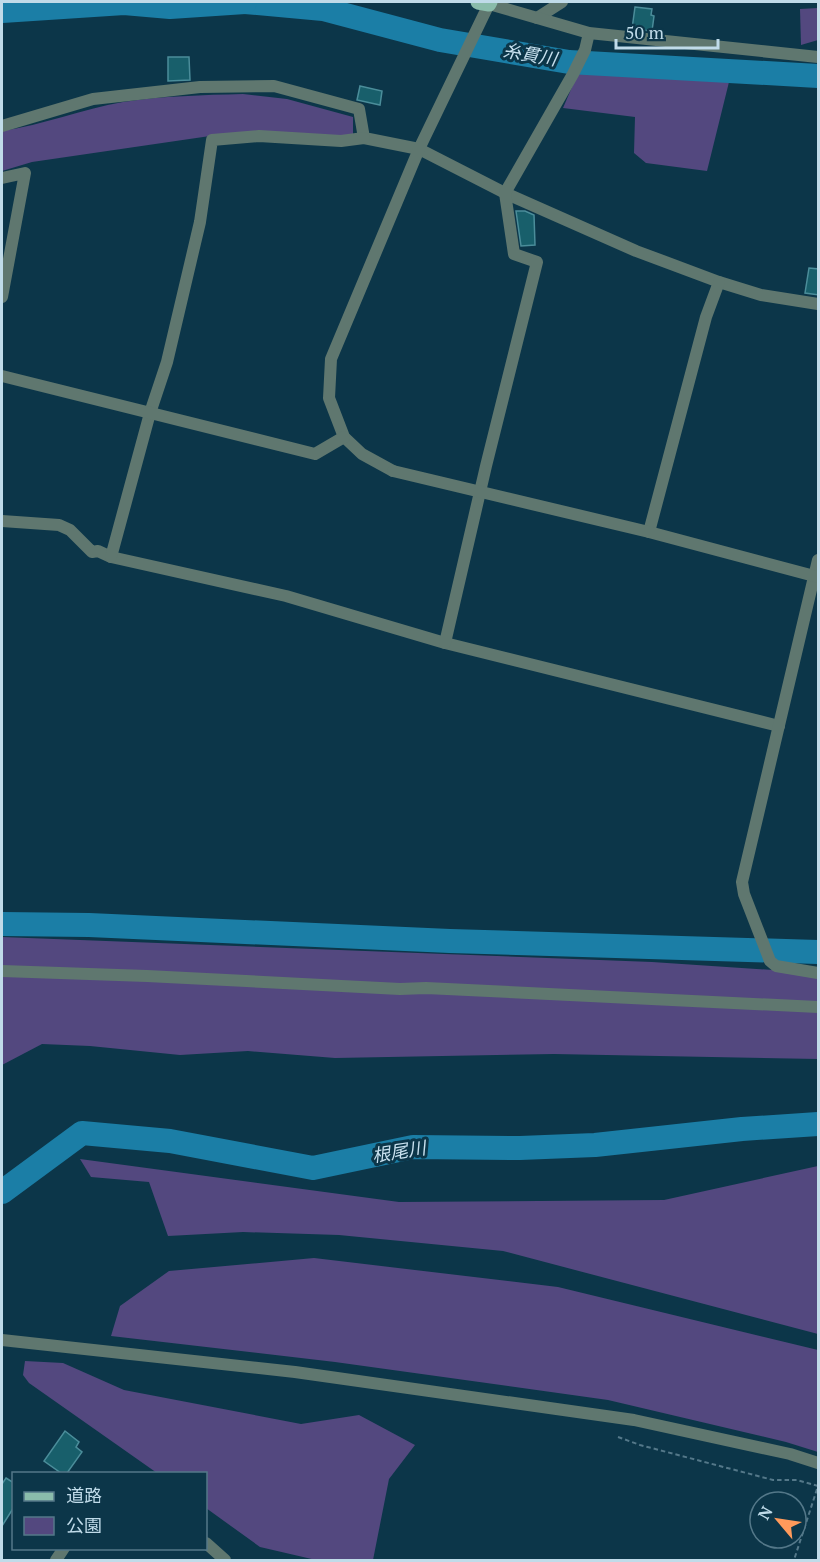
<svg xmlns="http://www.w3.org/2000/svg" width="820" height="1562" font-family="'PT Serif','Noto Sans JP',serif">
  <rect width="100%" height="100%" fill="#0c3649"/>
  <g fill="#53487f">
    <path d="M 818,8 L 818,40 L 801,45 L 800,9 Z"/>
    <path d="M 578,73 L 729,82 L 707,171 L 646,163 L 634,153 L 635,117 L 563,108 Z"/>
    <path d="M 243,94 L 287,99 L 353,117 L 353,136 L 210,136 L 32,162 L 2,171 L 2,131 C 43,125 82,109 123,102 C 162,96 204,95 243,94 Z"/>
    <path d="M 2,937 L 652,962 L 818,973 L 818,1059 L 554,1054 L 335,1058 L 248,1051 L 180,1055 L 90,1046 L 42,1044 L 2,1065 Z"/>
    <path d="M 80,1159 L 399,1202 L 664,1200 L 818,1166 L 818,1334 L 503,1251 L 339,1235 L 243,1232 L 168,1236 L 149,1182 L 91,1177 Z"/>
    <path d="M 314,1258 L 558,1287 L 818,1350 L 818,1452 L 786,1442 L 608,1400 L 335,1362 L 111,1336 L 120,1306 L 169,1271 Z"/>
    <path d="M 25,1361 L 63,1363 L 124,1390 L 301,1424 L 359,1415 L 415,1445 L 389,1479 L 373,1560 L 316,1560 L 260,1547 L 206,1508 L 206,1474 L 157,1473 L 29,1383 L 23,1375 Z"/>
  </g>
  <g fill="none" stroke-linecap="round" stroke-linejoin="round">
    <g stroke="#1b7ea6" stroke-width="24">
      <path d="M 245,2 L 323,9 L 440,40 L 569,62 L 818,76"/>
      <path d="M 2,11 L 124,3 L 170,7 L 245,2"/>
      <path d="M 2,924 L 89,925 L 450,941 L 818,952"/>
      <path d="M 2,1192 L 82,1133 L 170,1141 L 313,1168 L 413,1147 L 520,1148 L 595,1145 L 742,1129 L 818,1124"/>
    </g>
  </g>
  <g fill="#185f6b" stroke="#4b8d9a" stroke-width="1.5">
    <path d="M 635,7 L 652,9 L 651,15 L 654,16 L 652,31 L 632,29 Z"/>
    <path d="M 168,57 L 189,57 L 190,80 L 168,81 Z"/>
    <path d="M 360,86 L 382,91 L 380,105 L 357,100 Z"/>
    <path d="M 516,211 L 525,211 L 534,215 L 535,245 L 521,246 Z"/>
    <path d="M 809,268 L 819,269 L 819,295 L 805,293 Z"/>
    <path d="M 65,1431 L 79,1442 L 76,1447 L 82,1452 L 67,1473 L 61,1473 L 44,1461 Z"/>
    <path d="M 6,1478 L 14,1483 L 14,1507 L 2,1526 L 2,1484 Z"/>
  </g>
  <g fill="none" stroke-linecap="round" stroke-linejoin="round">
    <path stroke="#547889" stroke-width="2" stroke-dasharray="4.5 3" stroke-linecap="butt" d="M 618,1437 L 640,1445 L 773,1480 L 797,1480 L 818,1486 L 794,1560"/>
    <g stroke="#5f776f" stroke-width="12">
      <path d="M 537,18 L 562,2"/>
      <path d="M 2,126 L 93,99 L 200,87 L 274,86 L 359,109 L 364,138 L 419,149 L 505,193 L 636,251 L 719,282 L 761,295 L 818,304"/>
      <path d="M 2,178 L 25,173 L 2,297"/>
      <path d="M 393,471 L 362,454 L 344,437 L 329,398 L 331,359 L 419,149 L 489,4"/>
      <path d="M 2,521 L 59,525 L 70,530 L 92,552 L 98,551 L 111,557 L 286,596 L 445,643 L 779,726"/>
      <path d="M 649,532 L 706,317 L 719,282"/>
      <path d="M 111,557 L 150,413 L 167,362 L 200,222 L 212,140 L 259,136 L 341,141 L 364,138"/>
      <path d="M 818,560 L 742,882 L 744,894 L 770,961 L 776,966 L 818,973"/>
      <path d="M 445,643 L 486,466 L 537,262 L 514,254 L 505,193 L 573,74 L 585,50 L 589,33"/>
      <path d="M 2,971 L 147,976 L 400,989 L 426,988 L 818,1007"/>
      <path d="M 2,1340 L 295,1372 L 634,1420 L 790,1454 L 818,1463"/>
      <path d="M 206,1543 L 225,1560"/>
      <path d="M 56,1560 L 64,1548"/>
    </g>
    <g stroke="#5f776f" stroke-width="12">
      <path d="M 489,4 L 589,33 L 818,57"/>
      <path d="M 2,376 L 315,454 L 344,437"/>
      <path d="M 393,471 L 649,532 L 818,577"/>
    </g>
    <path stroke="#8abcab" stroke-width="15" d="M 478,2 L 489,4 L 490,2"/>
  </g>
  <g text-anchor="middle" stroke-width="6" stroke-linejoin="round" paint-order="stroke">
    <g font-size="18" font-style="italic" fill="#c8e1ef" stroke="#0c3649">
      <text transform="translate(530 55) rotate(10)" y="6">糸貫川</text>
      <text transform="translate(399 1152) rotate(-9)" y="6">根尾川</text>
    </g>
  </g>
  <rect width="820" height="1562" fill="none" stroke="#c0dbe9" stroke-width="6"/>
  <rect x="12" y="1472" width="195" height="78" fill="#0c3649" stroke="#547889" stroke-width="1.5"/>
  <rect x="24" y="1492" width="30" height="9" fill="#8abcab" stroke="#547889" stroke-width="1.5"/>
  <text x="66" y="1502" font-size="18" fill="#c0dbe9">道路</text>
  <rect x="24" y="1517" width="30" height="18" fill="#53487f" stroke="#547889" stroke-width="1.5"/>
  <text x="66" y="1532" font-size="18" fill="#c0dbe9">公園</text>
  <g transform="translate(778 1520) rotate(299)"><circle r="28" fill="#0c3649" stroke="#547889" stroke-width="1.5"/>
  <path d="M0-4.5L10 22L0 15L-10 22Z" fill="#ff9a5b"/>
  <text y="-9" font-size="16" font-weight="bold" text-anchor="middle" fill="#c0dbe9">N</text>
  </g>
  <path d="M616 39v9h102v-9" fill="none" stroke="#c0dbe9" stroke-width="3"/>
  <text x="625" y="39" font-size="18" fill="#c0dbe9" stroke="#0c3649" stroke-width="4.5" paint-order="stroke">50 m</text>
</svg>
